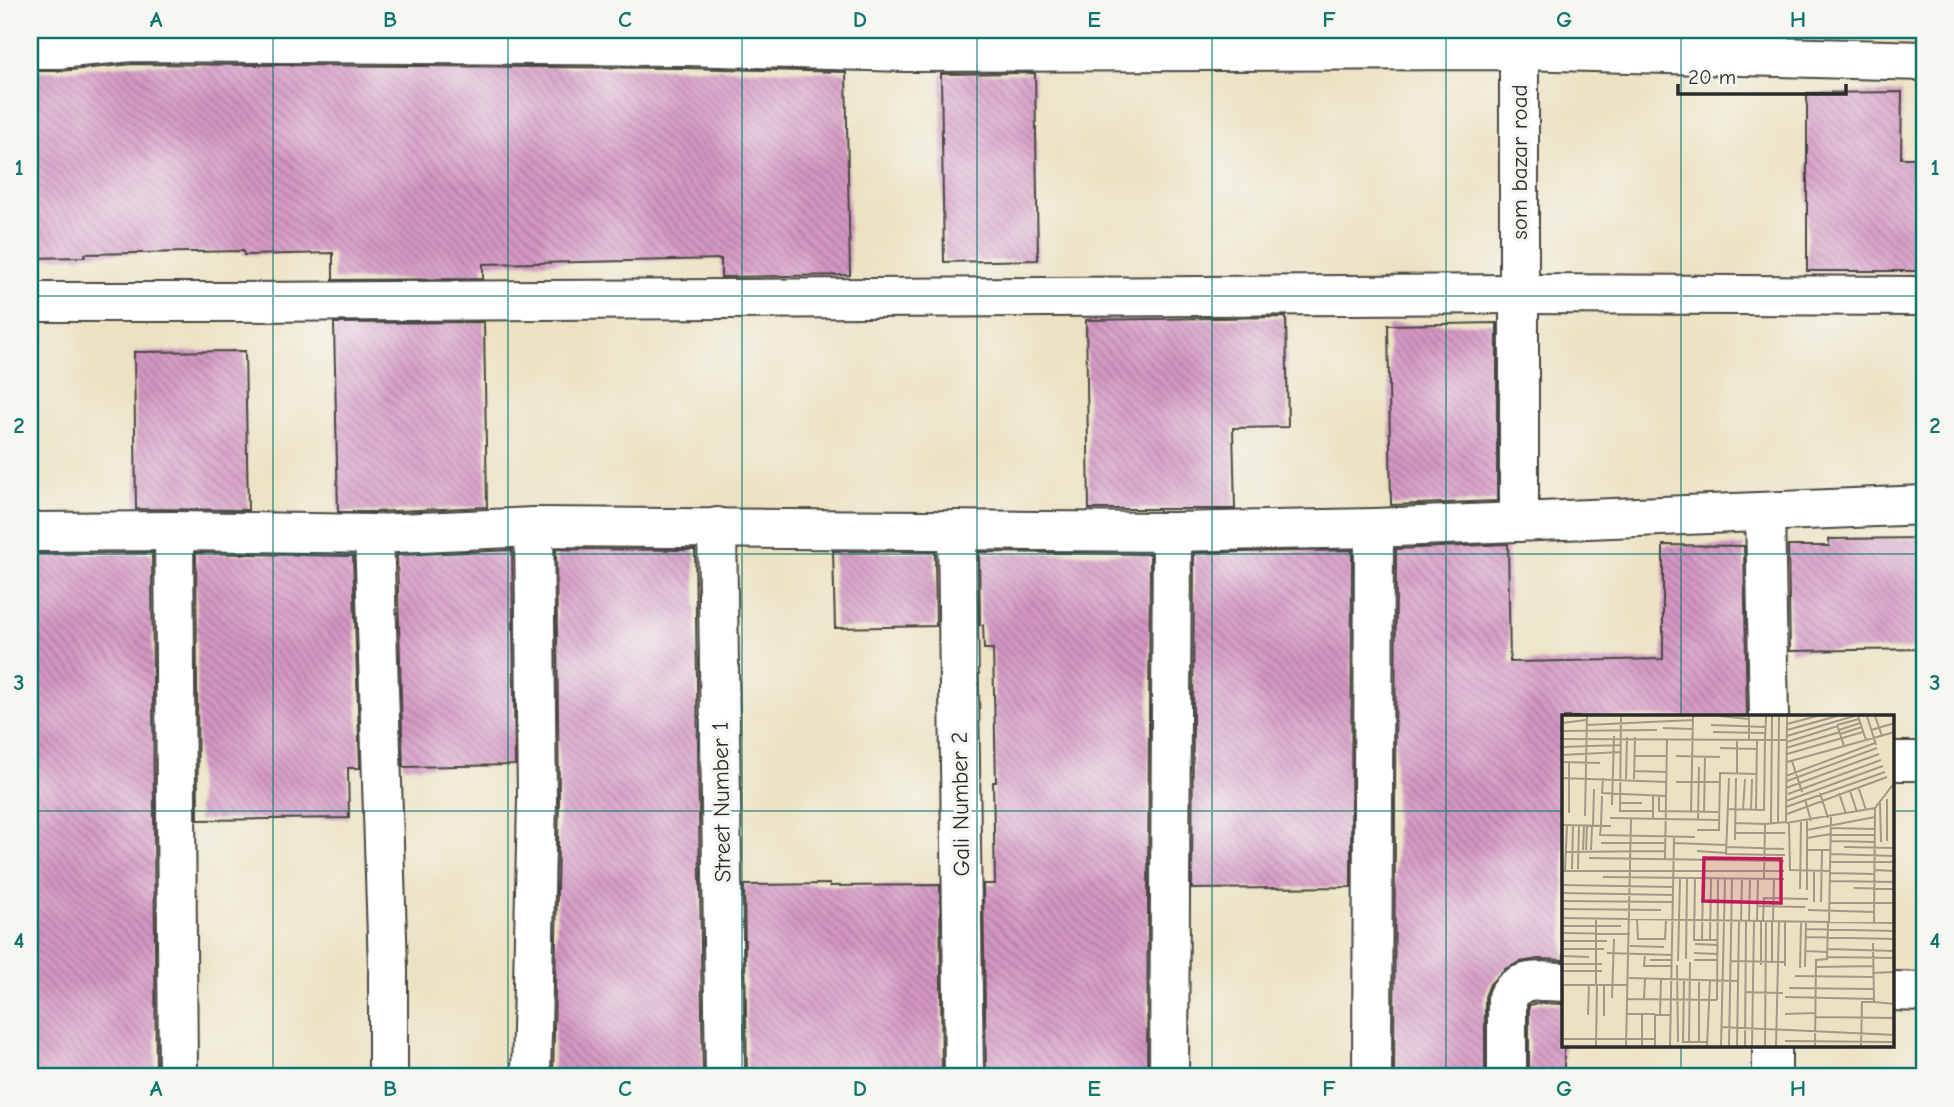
<svg xmlns="http://www.w3.org/2000/svg" width="1954" height="1107" font-family="'Comic Neue',sans-serif">
  <defs>
    <pattern id="building-back-hatch" width="6" height="6" patternUnits="userSpaceOnUse" patternTransform="scale(1.75)"><rect width="6" height="6" fill="#d496c3"/><path d="M-1 5l2 2M0 0l6 6M5-1l2 2" fill="none" stroke="#ac7b9f"/></pattern>
  </defs>
  <rect width="100%" height="100%" fill="#f6f6f2"/>
  <filter id="ink" filterUnits="userSpaceOnUse"><feTurbulence type="fractalNoise" baseFrequency=".0143" numOctaves="2"/><feDisplacementMap in="SourceGraphic" scale="14" xChannelSelector="R" yChannelSelector="G"/><feConvolveMatrix kernelMatrix="1 2 1 2 8 2 1 2 1" color-interpolation-filters="sRGB"/></filter>
  <filter id="wash" filterUnits="userSpaceOnUse"><feTurbulence type="fractalNoise" baseFrequency=".00686" numOctaves="4" result="noise"/><feDisplacementMap in="SourceGraphic" scale="28" xChannelSelector="R" yChannelSelector="G"/><feGaussianBlur stdDeviation="1.57" result="paint"/><feColorMatrix in="noise" values="0 0 0 0 0 0 0 0 0 0 0 0 0 0 0 0 0 1.4 0 .05"/><feComposite in="paint" operator="in"/></filter>
  <g filter="url(#wash)">
    <rect width="100%" height="100%" fill="#ece2c3"/>
    <g id="blocks">
      <g fill="url(#building-back-hatch)">
        <path d="M 133,64 L 683,68 L 846,72 L 850,275 L 721,277 L 721,259 L 483,264 L 483,279 L 333,280 L 333,253 L 244,255 L 243,251 L 85,254 L 85,257 L 30,258 L 30,71 L 60,71 Z"/>
        <path d="M 1035,73 L 1038,260 L 944,262 L 941,74 Z"/>
        <path d="M 1902,92 L 1901,158 L 1924,158 L 1924,271 L 1807,271 L 1807,93 Z"/>
        <path d="M 1286,317 L 1288,427 L 1233,428 L 1235,509 L 1089,509 L 1086,320 Z"/>
        <path d="M 484,322 L 487,507 L 374,512 L 338,512 L 334,323 Z"/>
        <path d="M 1497,323 L 1497,501 L 1391,505 L 1388,325 Z"/>
        <path d="M 245,351 L 248,510 L 136,509 L 134,352 Z"/>
        <path d="M 1924,538 L 1924,649 L 1790,651 L 1788,546 L 1829,546 L 1829,539 Z"/>
        <path d="M 1508,544 L 1510,662 L 1663,659 L 1663,545 L 1744,546 L 1747,717 L 1564,717 L 1564,960 L 1538,959 L 1520,962 L 1505,969 L 1490,984 L 1485,997 L 1485,1077 L 1394,1077 L 1396,549 Z"/>
        <path d="M 556,549 L 695,550 L 703,1077 L 553,1077 L 559,799 Z"/>
        <path d="M 512,550 L 515,765 L 403,767 L 397,555 Z"/>
        <path d="M 1352,550 L 1351,887 L 1192,889 L 1194,553 Z"/>
        <path d="M 833,551 L 935,552 L 936,626 L 835,628 Z"/>
        <path d="M 979,552 L 1150,554 L 1147,1077 L 986,1077 L 983,884 L 995,884 L 993,782 L 996,782 L 993,649 L 984,649 L 983,625 L 980,625 Z"/>
        <path d="M 152,553 L 156,1077 L 30,1077 L 30,554 Z"/>
        <path d="M 196,553 L 353,556 L 360,768 L 348,768 L 349,818 L 198,820 Z"/>
        <path d="M 830,884 L 830,886 L 940,885 L 942,1077 L 747,1077 L 744,885 Z"/>
        <path d="M 1541,1003 L 1564,1004 L 1564,1077 L 1529,1077 L 1529,1005 Z"/>
      </g>
    </g>
  </g>
  <g filter="url(#ink)">
    <use href="#blocks" fill-opacity="0" stroke="#484642" stroke-width="2"/>
    <g fill="none" stroke-linecap="round" stroke-linejoin="round">
      <g stroke="#484642" stroke-width="42">
        <g id="minor">
          <path d="M 30,49 L 58,49 L 132,42 L 683,46 L 907,52 L 1519,50 L 1924,61"/>
          <path d="M 30,302 L 236,302 L 1520,294 L 1924,296"/>
          <path d="M 1765,512 L 1769,717"/>
          <path d="M 1519,522 L 1519,30"/>
          <path d="M 717,527 L 725,1077"/>
          <path d="M 957,530 L 964,1077"/>
          <path d="M 174,531 L 178,1077"/>
          <path d="M 30,532 L 174,531 L 374,534 L 534,527 L 1172,532 L 1374,528 L 1924,505"/>
          <path d="M 374,534 L 388,968 L 388,1077"/>
          <path d="M 1893,761 L 1924,761"/>
          <path d="M 1893,991 L 1924,992"/>
          <path d="M 1772,1046 L 1772,1077"/>
          <path d="M 531,1077 L 537,799 L 534,527"/>
          <path d="M 1169,1077 L 1172,532"/>
          <path d="M 1372,1077 L 1374,528"/>
          <path d="M 1507,1077 L 1507,997 C 1519,977 1543,981 1564,982"/>
        </g>
      </g>
      <use href="#minor" stroke="#fff" stroke-width="38"/>
    </g>
  </g>
  <path fill="none" stroke="#0f766e" stroke-width="2" stroke-opacity="0.55" d="M 273,30 L 273,1077M 508,30 L 508,1077M 742,30 L 742,1077M 977,30 L 977,1077M 1212,30 L 1212,1077M 1446,30 L 1446,1077M 1681,30 L 1681,717M 30,296 L 1924,296M 30,554 L 1924,554M 30,811 L 1564,811M 1893,811 L 1924,811M 1681,1046 L 1681,1077"/>
  <g text-anchor="middle" stroke-width="7" stroke-linejoin="round" paint-order="stroke">
    <g font-size="23" fill="#2b2b2b" stroke="#f6f6f2">
      <text transform="translate(1519 162) rotate(-90)" y="8">som bazar road</text>
      <text transform="translate(721 802) rotate(-91)" y="8">Street Number 1</text>
      <text transform="translate(960 804) rotate(-91)" y="8">Gali Number 2</text>
    </g>
  </g>
  <g transform="translate(1562 715)">
    <rect width="332" height="332" fill="#ece2c3"/>
    <path fill="none" stroke="#9f9986" stroke-width="2" d="M 59,1 L 58,96 L 91,96M 158,1 L 187,4M 296,1 L 304,25M 305,1 L 314,30M 313,1 L 320,21M 0,8 L 24,5M 225,9 L 255,1M 25,10 L 131,5M 149,10 L 204,12M 275,10 L 282,31M 275,10 L 297,4M 101,13 L 131,14M 225,15 L 275,1M 277,15 L 298,8M 309,15 L 333,8M 0,16 L 95,15M 151,17 L 203,18M 278,19 L 300,12M 225,21 L 292,1M 0,24 L 225,25M 187,26 L 187,1M 203,26 L 204,1M 225,27 L 276,11M 0,32 L 59,30M 158,33 L 195,34M 224,33 L 278,17M 225,39 L 301,17M 0,40 L 59,37M 72,41 L 105,41M 114,41 L 158,42M 230,46 L 240,77M 0,47 L 38,48M 7,47 L 7,98M 225,47 L 333,17M 72,56 L 105,57M 175,58 L 175,26M 224,61 L 313,28M 0,63 L 105,67M 41,63 L 40,78 L 105,81M 167,63 L 164,139 L 223,140M 64,64 L 65,22M 72,64 L 73,22M 225,66 L 315,33M 114,67 L 158,67M 224,73 L 317,39M 297,74 L 304,95M 288,76 L 295,97M 258,78 L 266,103M 277,78 L 284,99M 226,79 L 319,45M 97,81 L 97,96 L 156,97M 243,84 L 249,106M 224,86 L 321,51M 58,88 L 80,88M 318,88 L 319,127M 50,90 L 52,21M 224,92 L 323,57M 165,94 L 202,95 L 203,26M 181,95 L 183,64M 189,95 L 190,64M 194,95 L 195,26M 129,97 L 131,1M 142,97 L 143,42M 225,99 L 325,62M 23,101 L 25,1M 48,103 L 157,105M 91,105 L 91,81M 136,105 L 137,52M 173,108 L 203,109M 209,108 L 210,1M 216,108 L 217,1M 224,108 L 313,93 L 333,67M 227,108 L 228,155 L 268,156M 0,110 L 49,111M 31,111 L 32,74M 39,111 L 38,120 L 133,122M 39,111 L 40,81M 269,113 L 313,114M 135,115 L 157,115 L 158,58 L 195,59M 245,115 L 313,102M 173,118 L 223,118M 269,120 L 312,120M 245,123 L 269,119M 173,125 L 174,63M 269,126 L 313,127M 325,126 L 325,84M 39,128 L 103,128M 112,128 L 164,130M 165,132 L 222,134M 282,132 L 333,133M 21,135 L 22,111M 24,135 L 25,111M 29,135 L 30,111M 246,135 L 269,135M 135,136 L 164,138M 4,137 L 103,136M 268,139 L 333,141M 27,143 L 222,146M 103,144 L 105,24M 268,147 L 332,147 L 333,142M 10,154 L 11,110M 16,154 L 17,110M 312,155 L 333,156M 0,156 L 222,156M 3,156 L 5,110M 252,156 L 252,187M 268,158 L 312,159M 41,162 L 222,164M 133,163 L 132,225 L 155,225M 202,164 L 203,109 L 224,107 L 225,1M 268,166 L 333,167M 0,170 L 111,172M 292,173 L 333,174M 238,174 L 239,107M 245,175 L 245,106M 0,178 L 111,180M 0,186 L 110,187M 259,187 L 260,135M 268,188 L 333,188M 196,191 L 243,192M 0,194 L 99,195M 246,195 L 312,197M 0,203 L 333,208M 75,204 L 76,224 L 103,224 L 104,204M 179,206 L 180,164M 187,206 L 188,164M 195,206 L 196,164M 201,206 L 202,183 L 246,184M 211,206 L 212,164M 267,208 L 269,102M 312,208 L 313,93M 0,211 L 59,211M 244,214 L 333,216M 0,218 L 68,219M 244,222 L 333,224M 140,225 L 141,164M 148,225 L 149,164M 0,226 L 45,226M 133,229 L 156,230M 68,231 L 102,232M 0,234 L 42,234M 265,234 L 333,236M 244,236 L 265,237M 45,238 L 110,240M 132,238 L 156,239M 83,239 L 82,251 L 110,251M 0,241 L 27,242M 265,242 L 333,243M 124,244 L 125,163M 88,245 L 110,245M 132,245 L 156,245M 116,246 L 118,164M 169,246 L 223,247M 210,246 L 210,206M 0,249 L 40,249M 115,250 L 116,327M 199,250 L 199,206M 223,251 L 223,207M 243,252 L 244,207M 254,252 L 311,251M 238,253 L 239,207M 0,256 L 40,256M 310,258 L 333,257M 233,261 L 311,262M 67,263 L 176,266M 34,269 L 34,205M 0,270 L 66,270M 227,273 L 312,274M 183,277 L 221,278M 223,282 L 312,284M 50,283 L 52,224M 66,284 L 155,285M 82,284 L 83,263M 155,285 L 156,164M 312,287 L 333,289M 0,295 L 1,270M 65,299 L 93,299M 80,299 L 80,332M 98,299 L 99,264M 223,299 L 253,298M 26,300 L 27,269M 42,301 L 42,269M 254,302 L 333,303M 159,312 L 333,320M 0,324 L 93,324M 223,326 L 332,327M 120,327 L 145,327M 121,327 L 122,265M 127,327 L 128,247M 137,327 L 137,267M 34,332 L 35,269M 64,332 L 69,104M 93,332 L 93,300 L 108,300M 108,332 L 112,122M 145,332 L 148,266M 159,332 L 163,164M 167,332 L 170,164M 175,332 L 177,206M 183,332 L 184,206M 190,332 L 192,206M 203,332 L 204,206M 214,332 L 217,206M 253,332 L 254,245 L 265,244 L 266,208M 299,332 L 300,287 L 312,287 L 311,228"/>
    <path fill="#c2185b" fill-opacity="0.15" stroke="#c2185b" stroke-width="3.5" d="M 142,143 L 219,144 L 219,188 L 141,186 Z"/>
    <rect width="332" height="332" fill="none" stroke="#2b2b2b" stroke-width="3.5"/>
  </g>
  <rect width="1954" height="1107" fill="none" stroke="#f6f6f2" stroke-width="77"/>
  <path d="M1678 84v10h168v-10" fill="none" stroke="#2b2b2b" stroke-width="3.5"/>
  <text x="1688" y="84" font-size="21" fill="#2b2b2b" stroke="#f6f6f2" stroke-width="5" paint-order="stroke">20 m</text>
  <rect x="38" y="38" width="1878" height="1030" fill="none" stroke="#0f766e" stroke-width="2.5"/>
  <g font-size="23" text-anchor="middle" font-weight="bold" fill="#0f766e">
    <text x="156" y="27">A</text>
    <text x="390" y="27">B</text>
    <text x="625" y="27">C</text>
    <text x="860" y="27">D</text>
    <text x="1094" y="27">E</text>
    <text x="1329" y="27">F</text>
    <text x="1564" y="27">G</text>
    <text x="1798" y="27">H</text>
    <text x="19" y="175">1</text>
    <text x="1935" y="175">1</text>
    <text x="19" y="433">2</text>
    <text x="1935" y="433">2</text>
    <text x="19" y="690">3</text>
    <text x="1935" y="690">3</text>
    <text x="19" y="948">4</text>
    <text x="1935" y="948">4</text>
    <text x="156" y="1096">A</text>
    <text x="390" y="1096">B</text>
    <text x="625" y="1096">C</text>
    <text x="860" y="1096">D</text>
    <text x="1094" y="1096">E</text>
    <text x="1329" y="1096">F</text>
    <text x="1564" y="1096">G</text>
    <text x="1798" y="1096">H</text>
  </g>
</svg>
